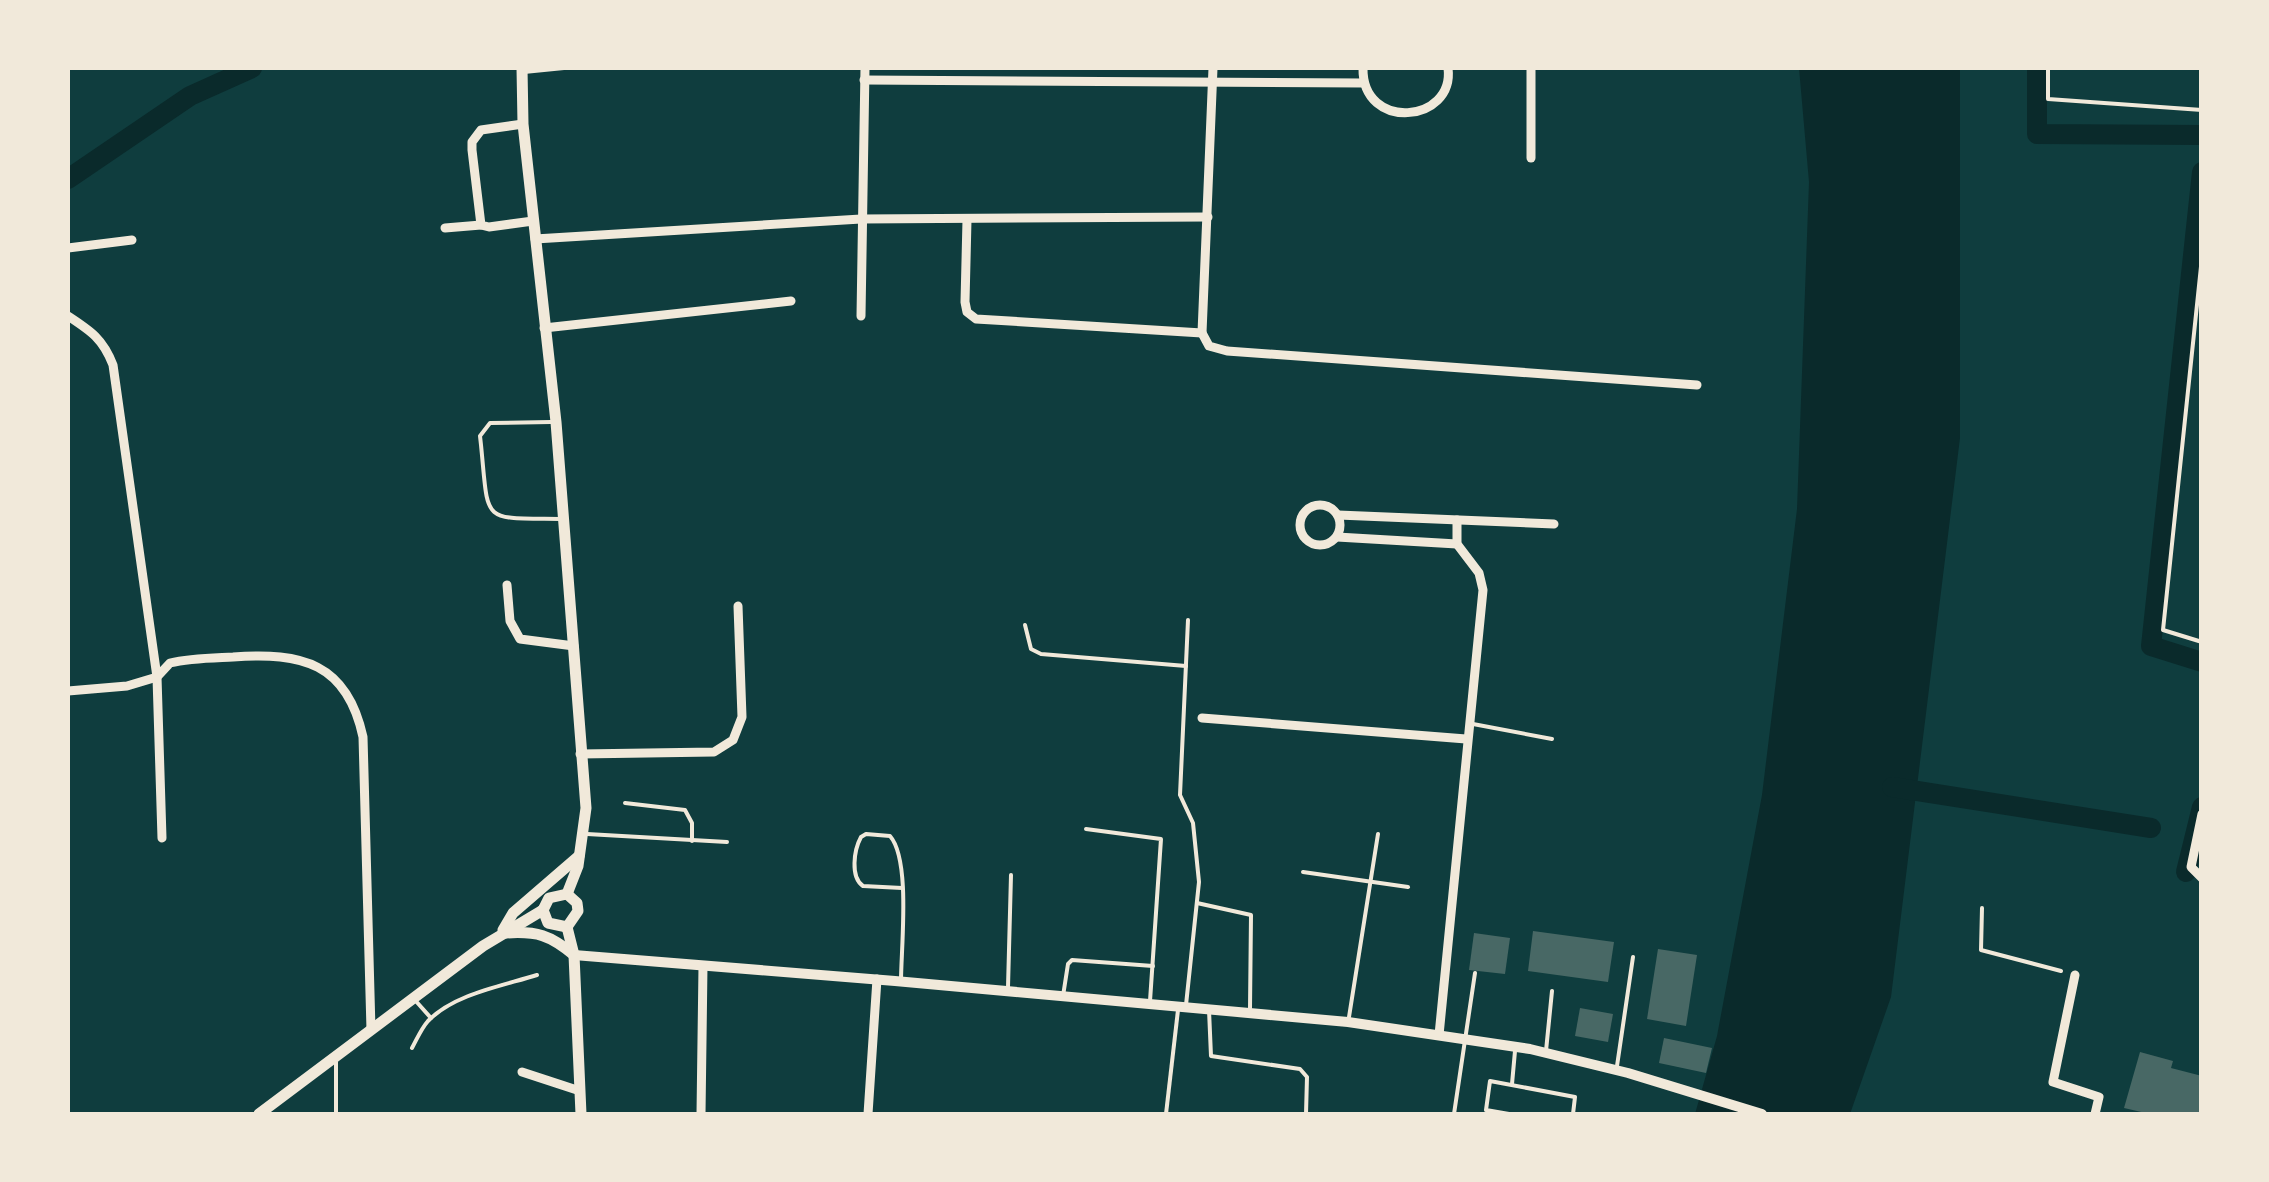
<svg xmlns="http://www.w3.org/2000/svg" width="2269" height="1182" font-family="'IBM Plex Sans',sans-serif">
  <rect width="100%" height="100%" fill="#0f3d3e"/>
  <path fill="#0a2a2b" d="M 1799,68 L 1960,68 L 1960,438 L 1891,997 L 1850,1114 L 1695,1114 L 1717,1036 L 1762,795 L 1797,509 L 1809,182 Z"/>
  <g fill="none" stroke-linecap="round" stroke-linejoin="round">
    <g stroke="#0a2a2b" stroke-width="20">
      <path d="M 2037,68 L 2037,134 L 2202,135"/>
      <path d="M 2202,172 L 2151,646 L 2202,662"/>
      <path d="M 68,179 L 190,96 L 252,68"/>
      <path d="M 1892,787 L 2151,828"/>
      <path d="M 2186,872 L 2202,807"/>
    </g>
  </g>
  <g fill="#486865">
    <path d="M 1533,931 L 1614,942 L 1608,982 L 1528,971 Z"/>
    <path d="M 1474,933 L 1510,938 L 1505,974 L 1469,970 Z"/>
    <path d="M 1658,949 L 1697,955 L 1686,1026 L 1647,1019 Z"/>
    <path d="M 1580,1008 L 1613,1014 L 1608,1042 L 1575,1036 Z"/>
    <path d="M 1664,1038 L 1712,1048 L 1706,1073 L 1659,1063 Z"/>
    <path d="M 2140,1052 L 2173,1061 L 2171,1068 L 2202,1076 L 2202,1114 L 2150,1114 L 2124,1108 Z"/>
  </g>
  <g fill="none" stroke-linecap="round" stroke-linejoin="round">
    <g stroke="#f1e9da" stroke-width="4">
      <path d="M 2048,68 L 2048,99 L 2202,110"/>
      <path d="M 2202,257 L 2163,630 L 2202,642"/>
      <path d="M 1982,908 L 1981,950 L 2061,971"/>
    </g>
    <g stroke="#f1e9da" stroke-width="4">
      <path d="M 524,72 L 564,68"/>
      <path d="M 551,422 L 490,423 L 480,436 L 481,445 C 489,524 480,518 560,519"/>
      <path d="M 1025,625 L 1031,649 L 1041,654 L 1186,666"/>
      <path d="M 1473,724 L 1552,739"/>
      <path d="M 625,803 L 685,810 L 692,823 L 692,841"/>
      <path d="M 1086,829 L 1161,839 L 1150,1001"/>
      <path d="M 587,834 L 727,842"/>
      <path d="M 1303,872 L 1408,887"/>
      <path d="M 1197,903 L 1251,915 L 1250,1008"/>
      <path d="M 901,981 C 901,948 911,860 890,836 L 866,834 L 861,837 C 854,850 850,877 863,886 L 902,888"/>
      <path d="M 1008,987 L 1011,875"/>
      <path d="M 1063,996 L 1068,964 L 1072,960 L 1153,966"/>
      <path d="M 414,999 L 431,1018"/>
      <path d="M 1186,1005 L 1199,882 L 1193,823 L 1180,795 L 1188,620"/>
      <path d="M 1209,1010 L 1211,1056 L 1300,1069 L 1307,1077 L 1306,1114"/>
      <path d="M 1349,1017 L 1378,834"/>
      <path d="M 412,1048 C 417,1039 421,1029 428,1021 C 454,994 502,986 537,975"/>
      <path d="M 1546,1051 L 1552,991"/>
      <path d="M 336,1062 L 336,1113"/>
      <path d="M 1617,1066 L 1633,957"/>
      <path d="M 1512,1084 L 1515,1051"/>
      <path d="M 1166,1114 L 1178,1010"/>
      <path d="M 1454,1114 L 1475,973"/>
      <path d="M 1509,1114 L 1486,1110 L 1490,1081 L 1575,1097 L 1573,1114"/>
    </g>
    <g stroke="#f1e9da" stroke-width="9">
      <path d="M 1363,68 C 1362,132 1455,123 1448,68"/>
      <path d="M 864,80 L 1363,83"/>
      <path d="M 523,124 L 481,130 L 472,142 L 472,150 L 481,225 L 489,227 L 533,221"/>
      <path d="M 1531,158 L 1531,68"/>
      <path d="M 967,220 L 965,302 L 967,312 L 976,319 L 1202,333 L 1213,68"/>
      <path d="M 445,228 L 481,225"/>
      <path d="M 535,239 L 861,219 L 1208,217"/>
      <path d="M 68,248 L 132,240"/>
      <path d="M 68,316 C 91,331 103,339 113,365 L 157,677 L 127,686 L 68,691"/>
      <path d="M 861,316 L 865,68"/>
      <path d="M 544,328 L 791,301"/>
      <path d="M 1202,333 L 1209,346 L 1227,351 L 1697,385"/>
      <circle cx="1320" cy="525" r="20"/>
      <path d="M 1338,515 L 1554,524"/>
      <path d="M 1337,537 L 1457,544"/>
      <path d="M 507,585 L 510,621 L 520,639 L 574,646"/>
      <path d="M 1202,718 L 1466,739"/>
      <path d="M 580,754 L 714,752 L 733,740 L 742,717 L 738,606"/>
      <path d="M 2202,814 L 2191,867 L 2202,878"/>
      <path d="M 162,838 L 157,677 L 170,663 C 190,658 212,658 233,657 C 302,652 347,663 363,737 L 371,1030"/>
      <path d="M 2075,975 L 2053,1082 L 2099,1097 L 2095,1114"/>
      <path d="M 1439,1035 L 1483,590 L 1479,573 L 1457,544 L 1457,520"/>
      <path d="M 522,1072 L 580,1091"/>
      <path d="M 701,1114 L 703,966"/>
      <path d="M 868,1114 L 877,979"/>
    </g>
    <path stroke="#f1e9da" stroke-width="10" d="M 574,955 L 895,981 L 1348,1022 L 1530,1049 L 1628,1073 L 1762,1114"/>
    <g stroke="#f1e9da" stroke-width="11">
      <path d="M 522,68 L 523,124 L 556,422 L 586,808 L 578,866 L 567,894"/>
      <path d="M 567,894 L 577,903 L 578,911 L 567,927"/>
      <path d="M 543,910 L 548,923 L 567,927"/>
      <path d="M 543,910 L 549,898 L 567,894"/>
      <path d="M 567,927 L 574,955 L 581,1114"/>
      <path d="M 503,930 L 513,913 L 579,856"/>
      <path d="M 506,933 C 537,931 550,935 574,955"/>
      <path d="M 259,1114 L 483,946 L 543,910"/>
    </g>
  </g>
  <rect width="2269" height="1182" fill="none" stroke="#f1e9da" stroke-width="140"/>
</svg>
